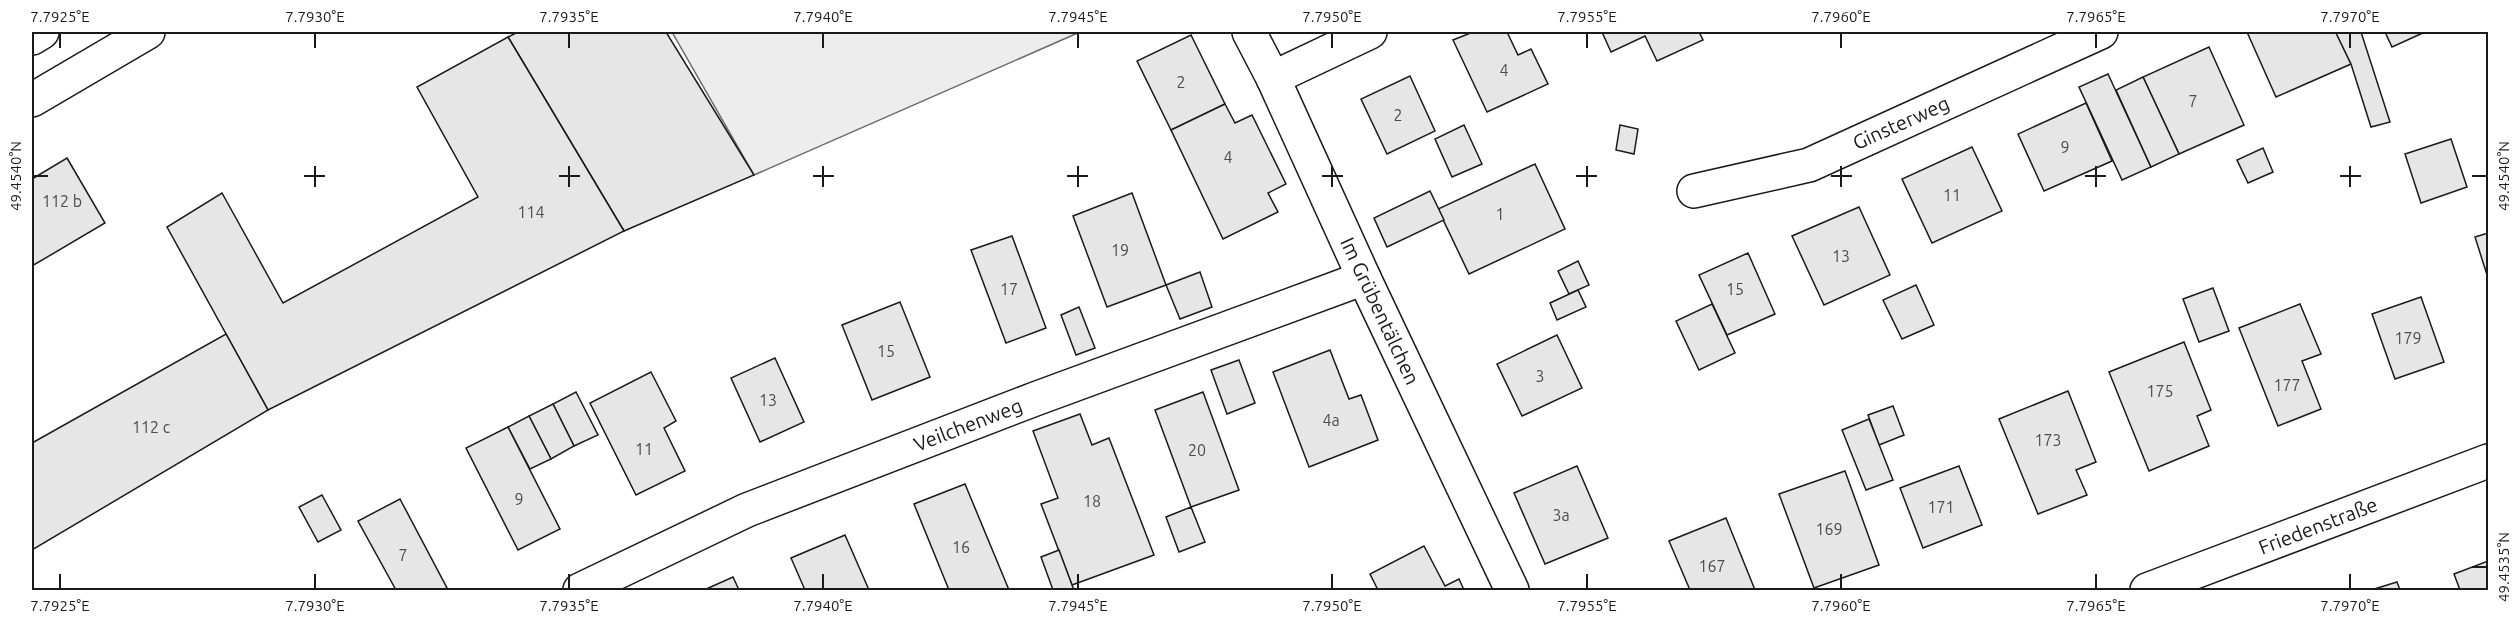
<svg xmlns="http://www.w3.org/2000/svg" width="2520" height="622" font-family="Ubuntu,sans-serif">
  <rect width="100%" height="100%" fill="#fff"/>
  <path fill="#ededed" stroke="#6a6a6a" stroke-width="1.5" d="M 672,32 L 1080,32 L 754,175 Z"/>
  <g fill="#e6e6e6" stroke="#1a1a1a" stroke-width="1.5">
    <path d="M 518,32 L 666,32 L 754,175 L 624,231 L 508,37 Z"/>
    <path d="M 1473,32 L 1507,32 L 1518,55 L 1531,49 L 1548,84 L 1487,112 L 1453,40 Z"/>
    <path d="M 1602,32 L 1699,32 L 1703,40 L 1657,61 L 1645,36 L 1611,52 Z"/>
    <path d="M 2247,32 L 2336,32 L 2351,64 L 2276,97 Z"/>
    <path d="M 2342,32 L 2361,32 L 2390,122 L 2371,127 L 2351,64 L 2336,33 Z"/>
    <path d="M 2385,32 L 2425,32 L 2392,47 Z"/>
    <path d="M 1191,35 L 1225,104 L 1171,130 L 1137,61 Z"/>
    <path d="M 508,37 L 624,231 L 268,410 L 167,227 L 222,193 L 283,303 L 478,197 L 417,87 Z"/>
    <path d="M 2209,47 L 2244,125 L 2179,154 L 2143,77 Z"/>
    <path d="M 2108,74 L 2151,167 L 2122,180 L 2079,87 Z"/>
    <path d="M 1410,76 L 1435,131 L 1387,154 L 1361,99 Z"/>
    <path d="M 2143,77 L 2179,154 L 2151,167 L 2116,90 Z"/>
    <path d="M 2086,103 L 2112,161 L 2044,191 L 2018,134 Z"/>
    <path d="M 1225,104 L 1235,123 L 1252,115 L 1286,184 L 1268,193 L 1278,212 L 1223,239 L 1171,130 Z"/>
    <path d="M 1464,125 L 1482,164 L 1452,177 L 1435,139 Z"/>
    <path d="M 1620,125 L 1638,129 L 1634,154 L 1616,150 Z"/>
    <path d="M 2451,139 L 2467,187 L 2421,203 L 2405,154 Z"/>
    <path d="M 1972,147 L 2002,211 L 1932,243 L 1902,179 Z"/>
    <path d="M 2263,148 L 2273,172 L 2248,183 L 2237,160 Z"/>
    <path d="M 67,158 L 105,223 L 32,266 L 32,179 Z"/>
    <path d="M 1535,164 L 1565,229 L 1469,274 L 1438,209 Z"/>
    <path d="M 1430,191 L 1444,220 L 1387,247 L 1374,218 Z"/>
    <path d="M 1132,193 L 1166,285 L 1107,307 L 1073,216 Z"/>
    <path d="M 1859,207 L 1890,275 L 1824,305 L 1792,236 Z"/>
    <path d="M 2488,233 L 2488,278 L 2475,237 Z"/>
    <path d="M 1012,236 L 1046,328 L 1006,343 L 971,250 Z"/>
    <path d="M 1748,253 L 1775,314 L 1727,335 L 1699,275 Z"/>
    <path d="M 1578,261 L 1589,285 L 1569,294 L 1558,271 Z"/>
    <path d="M 1200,272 L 1212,307 L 1180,319 L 1166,285 Z"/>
    <path d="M 1916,285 L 1934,325 L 1902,339 L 1883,300 Z"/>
    <path d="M 2213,288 L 2229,331 L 2199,342 L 2183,299 Z"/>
    <path d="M 1578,290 L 1586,307 L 1557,320 L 1550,303 Z"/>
    <path d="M 2421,297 L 2444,362 L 2395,379 L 2372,314 Z"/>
    <path d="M 900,302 L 930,377 L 872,400 L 842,325 Z"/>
    <path d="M 1712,304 L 1735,353 L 1699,370 L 1676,321 Z"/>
    <path d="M 2300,304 L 2321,354 L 2302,361 L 2321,409 L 2278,426 L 2239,328 Z"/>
    <path d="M 1079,307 L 1095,348 L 1076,355 L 1061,315 Z"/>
    <path d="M 226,334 L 268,410 L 32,550 L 32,443 Z"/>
    <path d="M 1557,335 L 1582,388 L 1522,416 L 1497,364 Z"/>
    <path d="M 2184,342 L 2211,410 L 2197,416 L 2209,446 L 2149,471 L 2109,372 Z"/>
    <path d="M 1330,350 L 1349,399 L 1361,395 L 1378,440 L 1309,467 L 1273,372 Z"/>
    <path d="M 775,358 L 804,422 L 760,442 L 731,378 Z"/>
    <path d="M 1239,360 L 1255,403 L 1227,414 L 1211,370 Z"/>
    <path d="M 651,372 L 676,421 L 664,428 L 685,471 L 636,495 L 590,403 Z"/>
    <path d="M 2068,391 L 2096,462 L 2076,470 L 2087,495 L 2038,514 L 1999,419 Z"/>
    <path d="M 576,392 L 598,435 L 574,446 L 553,404 Z"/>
    <path d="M 1203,392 L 1239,490 L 1191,507 L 1155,410 Z"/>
    <path d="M 553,404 L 574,446 L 551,459 L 529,416 Z"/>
    <path d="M 1893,406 L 1904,435 L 1879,445 L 1868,415 Z"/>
    <path d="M 1080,414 L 1092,445 L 1109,438 L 1154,555 L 1072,585 L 1041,504 L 1058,498 L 1033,431 Z"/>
    <path d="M 529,416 L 551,459 L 530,469 L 508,427 Z"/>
    <path d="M 1869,419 L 1893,480 L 1866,490 L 1842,430 Z"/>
    <path d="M 508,427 L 560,529 L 518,550 L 466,448 Z"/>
    <path d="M 1577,466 L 1608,538 L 1545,564 L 1514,493 Z"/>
    <path d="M 1959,466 L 1982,525 L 1923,548 L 1900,488 Z"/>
    <path d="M 1845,471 L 1879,565 L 1814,588 L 1779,494 Z"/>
    <path d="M 965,484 L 1009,590 L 949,590 L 914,504 Z"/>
    <path d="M 322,495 L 341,530 L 318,542 L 299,507 Z"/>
    <path d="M 400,499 L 447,588 L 443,590 L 396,590 L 358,521 Z"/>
    <path d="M 1191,507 L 1205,542 L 1179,552 L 1166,517 Z"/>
    <path d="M 1726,518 L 1755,590 L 1690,590 L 1669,541 Z"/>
    <path d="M 845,535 L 869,590 L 805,590 L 791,558 Z"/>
    <path d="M 1424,546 L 1445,586 L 1459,579 L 1464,590 L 1378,590 L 1370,574 Z"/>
    <path d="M 1059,550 L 1072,585 L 1074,590 L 1053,590 L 1041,557 Z"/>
    <path d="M 2488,561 L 2488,590 L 2460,590 L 2454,574 Z"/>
    <path d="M 733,577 L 739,590 L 704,590 Z"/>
    <path d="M 2397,582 L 2400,590 L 2371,590 Z"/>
  </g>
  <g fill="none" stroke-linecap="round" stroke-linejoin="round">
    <g stroke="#1a1a1a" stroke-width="36">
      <g id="minor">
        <path d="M 1249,32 L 1273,78 L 1364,278 L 1512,590"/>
        <path d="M 1273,78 L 1370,32"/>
        <path d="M 32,100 L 148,32"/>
        <path d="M 1694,191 L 1809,165 L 2101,32"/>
        <path d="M 580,590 L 747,510 L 1035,399 L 1364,278"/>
        <path d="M 2147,590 L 2488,461"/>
      </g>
    </g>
    <g stroke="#1a1a1a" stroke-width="36">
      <path id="secondary" d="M 32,38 L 42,32"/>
    </g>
    <use href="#minor" stroke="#fff" stroke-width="33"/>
    <use href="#secondary" stroke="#fff" stroke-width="33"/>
  </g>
  <path fill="none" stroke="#1a1a1a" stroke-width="2" d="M 60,33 L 60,48M 315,33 L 315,48M 569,33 L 569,48M 823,33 L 823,48M 1078,33 L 1078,48M 1332,33 L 1332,48M 1587,33 L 1587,48M 1841,33 L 1841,48M 2096,33 L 2096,48M 2350,33 L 2350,48M 315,166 L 315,187M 569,166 L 569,187M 823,166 L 823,187M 1078,166 L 1078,187M 1332,166 L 1332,187M 1587,166 L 1587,187M 1841,166 L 1841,187M 2096,166 L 2096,187M 2350,166 L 2350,187M 33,176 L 48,176M 304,176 L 325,176M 559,176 L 580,176M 813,176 L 834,176M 1067,176 L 1088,176M 1322,176 L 1343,176M 1576,176 L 1597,176M 1831,176 L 1852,176M 2085,176 L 2106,176M 2340,176 L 2361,176M 2472,176 L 2487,176M 2472,567 L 2487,567M 60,574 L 60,589M 315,574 L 315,589M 569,574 L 569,589M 823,574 L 823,589M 1078,574 L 1078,589M 1332,574 L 1332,589M 1587,574 L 1587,589M 1841,574 L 1841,589M 2096,574 L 2096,589M 2350,574 L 2350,589"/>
  <g text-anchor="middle" stroke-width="4.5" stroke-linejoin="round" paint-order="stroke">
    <g font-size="16" fill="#4d4d4d">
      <text x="1504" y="76">4</text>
      <text x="1181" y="88">2</text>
      <text x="2193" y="107">7</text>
      <text x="1398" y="121">2</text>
      <text x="2065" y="153">9</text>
      <text x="1228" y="163">4</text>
      <text x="1952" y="201">11</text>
      <text x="62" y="207">112 b</text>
      <text x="531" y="218">114</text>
      <text x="1500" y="220">1</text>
      <text x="1120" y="256">19</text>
      <text x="1841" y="262">13</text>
      <text x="1009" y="295">17</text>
      <text x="1735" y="295">15</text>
      <text x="2408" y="344">179</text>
      <text x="886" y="357">15</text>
      <text x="1540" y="382">3</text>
      <text x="2287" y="391">177</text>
      <text x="2160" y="397">175</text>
      <text x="768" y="406">13</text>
      <text x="1331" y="426">4a</text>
      <text x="151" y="433">112 c</text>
      <text x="2048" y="446">173</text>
      <text x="644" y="455">11</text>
      <text x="1197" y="456">20</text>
      <text x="519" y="505">9</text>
      <text x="1092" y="507">18</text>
      <text x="1941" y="513">171</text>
      <text x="1561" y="521">3a</text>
      <text x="1829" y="535">169</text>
      <text x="961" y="553">16</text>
      <text x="403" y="561">7</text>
      <text x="1712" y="572">167</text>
    </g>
    <g font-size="20" fill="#1a1a1a" stroke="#fff">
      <text transform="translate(1901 123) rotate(-24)" y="7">Ginsterweg</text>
      <text transform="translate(1380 311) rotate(65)" y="7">Im Grübentälchen</text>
      <text transform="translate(968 425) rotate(-21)" y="7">Veilchenweg</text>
      <text transform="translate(2318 526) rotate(-21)" y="7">Friedenstraße</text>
    </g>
  </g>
  <rect width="2520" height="622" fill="none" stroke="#ffffff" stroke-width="66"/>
  <rect x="33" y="33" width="2454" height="556" fill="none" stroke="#1a1a1a" stroke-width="2"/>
  <g font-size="15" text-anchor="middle" fill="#1a1a1a">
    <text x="60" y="22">7.7925°E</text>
    <text x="315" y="22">7.7930°E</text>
    <text x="569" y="22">7.7935°E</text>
    <text x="823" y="22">7.7940°E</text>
    <text x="1078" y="22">7.7945°E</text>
    <text x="1332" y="22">7.7950°E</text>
    <text x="1587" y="22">7.7955°E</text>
    <text x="1841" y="22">7.7960°E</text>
    <text x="2096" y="22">7.7965°E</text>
    <text x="2350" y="22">7.7970°E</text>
    <text transform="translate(16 176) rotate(-90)" y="5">49.4540°N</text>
    <text transform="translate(2504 176) rotate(-90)" y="5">49.4540°N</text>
    <text transform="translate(2504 567) rotate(-90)" y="5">49.4535°N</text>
    <text x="60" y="611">7.7925°E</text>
    <text x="315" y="611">7.7930°E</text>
    <text x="569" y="611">7.7935°E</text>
    <text x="823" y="611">7.7940°E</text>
    <text x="1078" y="611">7.7945°E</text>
    <text x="1332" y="611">7.7950°E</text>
    <text x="1587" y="611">7.7955°E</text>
    <text x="1841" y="611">7.7960°E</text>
    <text x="2096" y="611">7.7965°E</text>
    <text x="2350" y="611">7.7970°E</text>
  </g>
</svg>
